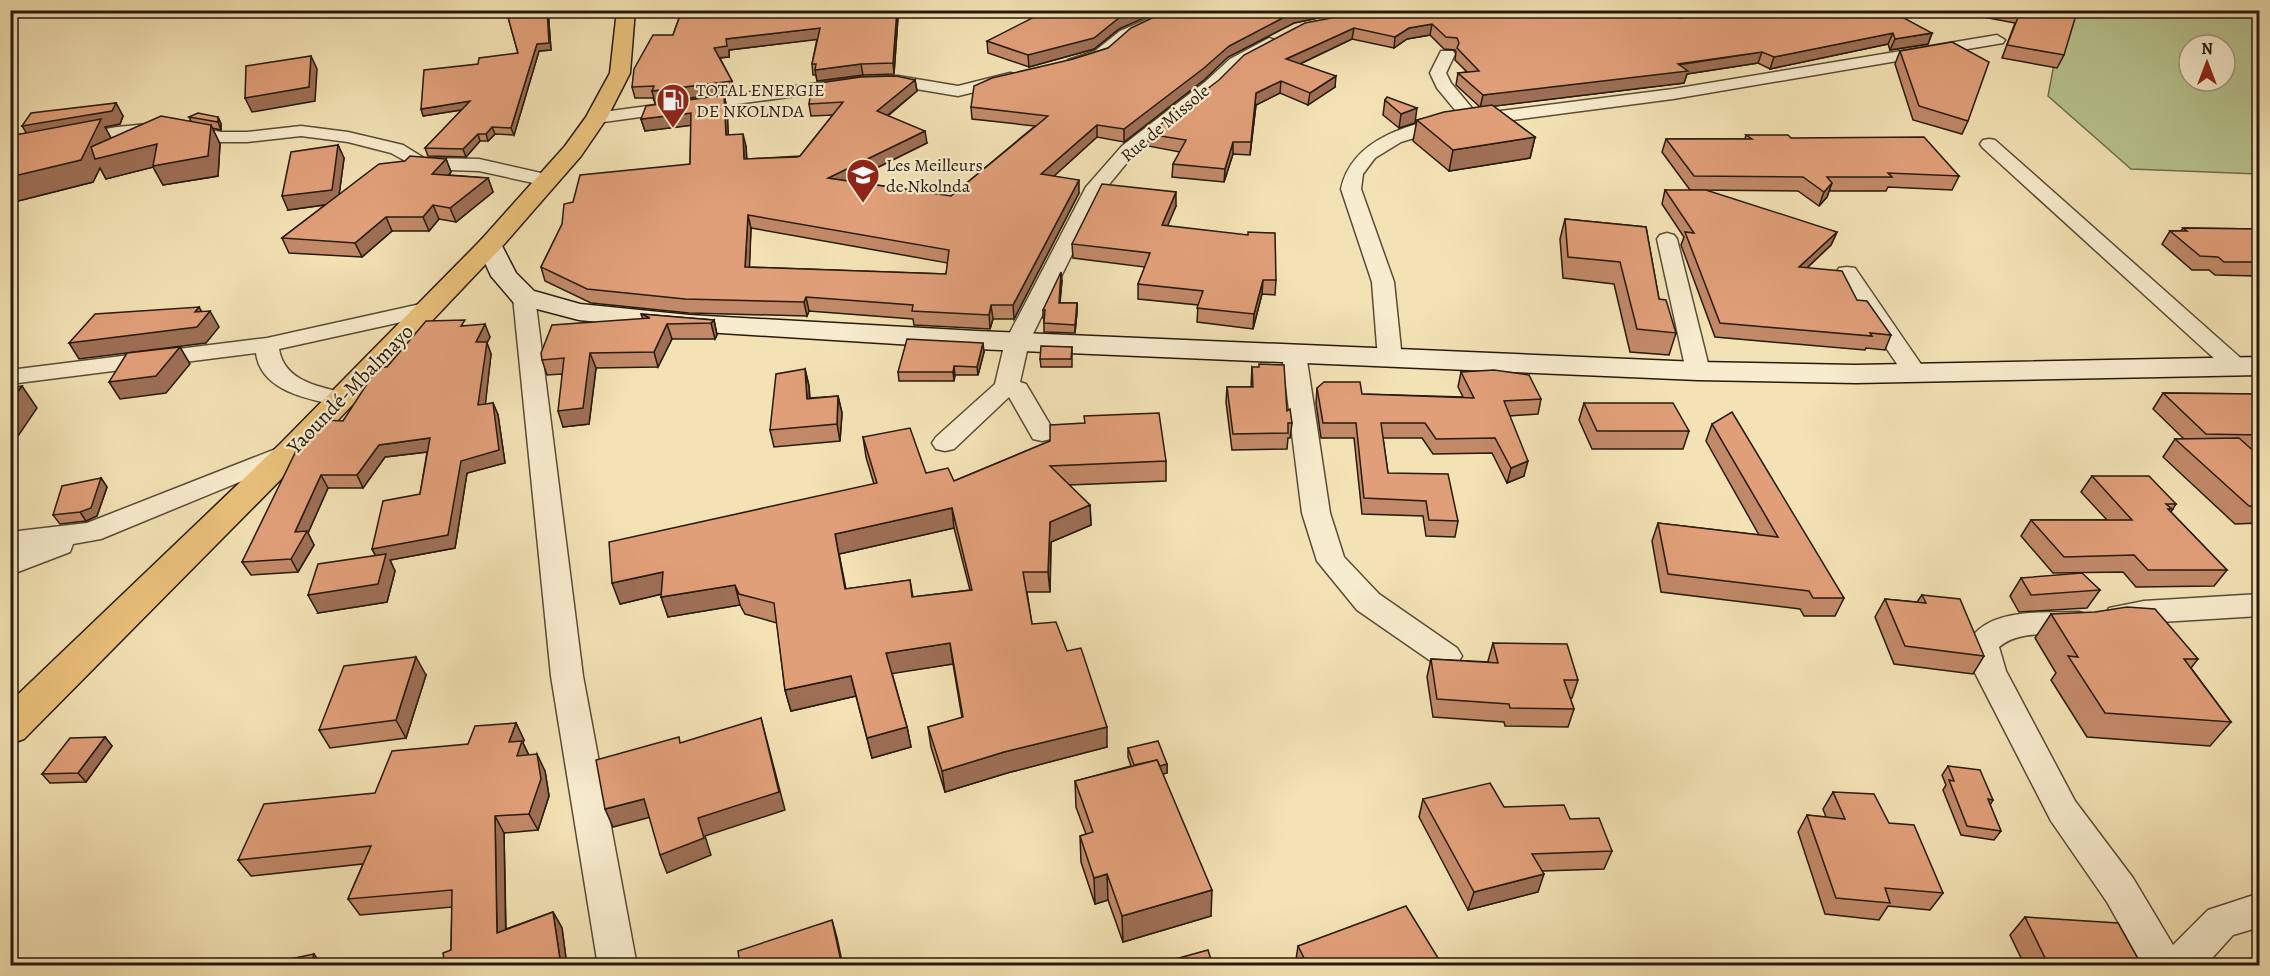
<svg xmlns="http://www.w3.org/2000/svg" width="2270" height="976" font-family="Alegreya,serif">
  <rect width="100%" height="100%" fill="#f3e2b4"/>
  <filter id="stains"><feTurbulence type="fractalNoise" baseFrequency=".00333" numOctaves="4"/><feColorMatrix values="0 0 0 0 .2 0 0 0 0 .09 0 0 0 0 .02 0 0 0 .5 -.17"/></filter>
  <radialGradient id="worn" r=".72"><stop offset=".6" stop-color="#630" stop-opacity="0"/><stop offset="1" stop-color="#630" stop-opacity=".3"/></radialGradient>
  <path fill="#b8c48f" stroke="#6f6f4d" stroke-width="1.5" fill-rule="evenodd" d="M 2064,11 L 2259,11 L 2259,174 L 2131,169 L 2048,96 ZM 2189,45 L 2225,45 L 2225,81 L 2189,81 Z"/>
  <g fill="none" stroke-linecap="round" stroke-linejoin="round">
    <g stroke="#594c35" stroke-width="3">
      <g id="street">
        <path d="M 10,10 L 19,10 L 10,15 Z"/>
        <path d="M 1169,10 L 1190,10 L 1130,37 L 1107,57 L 1074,68 L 1066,63 L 1068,60 L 1095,51 L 1120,31 Z"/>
        <path d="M 1997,35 L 2005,40 L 2003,43 L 1673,99 L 1444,129 L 1401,142 L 1375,158 L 1363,174 L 1361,189 L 1394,282 L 1402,359 L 1398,364 L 1390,366 L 1382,364 L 1378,359 L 1372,282 L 1341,189 C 1352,137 1413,122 1460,116 L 1437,88 L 1430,73 L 1441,51 L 1453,51 L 1455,54 L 1446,73 L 1451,83 L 1477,114 L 1673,89 Z"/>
        <path d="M 1269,38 L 1275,40 L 1277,43 L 1275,46 L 1242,65 L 1217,90 L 1134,154 L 1102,193 L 1029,342 L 1020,382 L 1026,384 L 1029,389 L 1055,433 L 1051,439 L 1042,441 L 1033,439 L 1009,397 L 954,449 L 945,451 L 936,449 L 932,443 L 936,437 L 995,384 L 1005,342 L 1086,187 L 1122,146 L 1205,82 L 1230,59 Z"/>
        <path d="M 1010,73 L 1016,74 L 1018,78 L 1016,82 L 958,96 L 898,86 L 863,87 L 596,123 L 590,122 L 587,118 L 590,114 L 596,113 L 863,77 L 898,76 L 958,86 Z"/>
        <path d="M 169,122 L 221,132 L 247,132 L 301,126 L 348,132 L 403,145 L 424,158 L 479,159 L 554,176 L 557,180 L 554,184 L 547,186 L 479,171 L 420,169 L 391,153 L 348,142 L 301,136 L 247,142 L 221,142 L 169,132 L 117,137 L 10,157 L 10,146 L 117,127 Z"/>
        <path d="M 1989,139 L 1995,140 L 2244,361 L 2248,366 L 2244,371 L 2236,373 L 2228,371 L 1983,148 L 1980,144 L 1983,140 Z"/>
        <path d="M 1667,233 L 1674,235 L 1677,239 L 1710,371 L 1706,376 L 1698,378 L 1690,376 L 1686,371 L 1657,239 L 1660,235 Z"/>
        <path d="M 1847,267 L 1855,268 L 1927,373 L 1924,378 L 1915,380 L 1906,378 L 1903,373 L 1836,273 L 1839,268 Z"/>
        <path d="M 524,290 L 532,292 L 535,297 L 583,676 L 637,966 L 598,966 L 551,676 L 513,297 L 516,292 Z"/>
        <path d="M 425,303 L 433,305 L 436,310 L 433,315 L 279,349 C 284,382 321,387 349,394 L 352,399 L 349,404 L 340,406 C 310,399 261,392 256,353 L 10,384 L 10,370 L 267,338 Z"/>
        <path d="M 1294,347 L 1302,349 L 1306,354 L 1330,513 L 1344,557 L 1379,594 L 1457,648 L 1462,656 L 1457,664 L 1446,668 L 1435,664 L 1357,610 L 1317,561 L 1302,513 L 1282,354 L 1286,349 Z"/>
        <path d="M 291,443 L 300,445 L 304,451 L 300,457 L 101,539 L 73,544 L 70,552 L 10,575 L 10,554 L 19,550 L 10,552 L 10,532 L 87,523 Z"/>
        <path d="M 2260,594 L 2260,616 L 2144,623 L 2120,627 L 2109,624 L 2105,616 L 2109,608 L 2144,601 Z"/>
        <path d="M 2079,612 L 2090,615 L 2094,623 L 2090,631 C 2061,639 2024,626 1999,647 L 2006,671 L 2075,801 L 2133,878 L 2173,945 L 2208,910 L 2260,893 L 2260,927 L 2233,935 L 2205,966 L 2143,966 L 2107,902 L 2051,821 L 1974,671 L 1968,643 C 1987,607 2044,613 2079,612 Z"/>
      </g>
    </g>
    <g stroke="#261a0b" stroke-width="3">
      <path id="secondary" d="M 490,237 L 499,240 L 516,273 L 534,291 L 580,304 L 689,315 L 977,331 L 1698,362 L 1856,365 L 2260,357 L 2260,375 L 1856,383 L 1698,380 L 977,349 L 689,331 L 579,320 L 514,303 L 491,276 L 477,245 L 481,240 Z"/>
    </g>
    <g stroke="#261a0b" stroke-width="3">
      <path id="highway" d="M 617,10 L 635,10 L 630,73 L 607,118 L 581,156 L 499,250 L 302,458 L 24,739 L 10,744 L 10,702 L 280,444 L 481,240 L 565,146 L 586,117 L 610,73 Z"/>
    </g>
    <use href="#street" fill="#f7ecce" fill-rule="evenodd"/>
    <use href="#secondary" fill="#f7ecce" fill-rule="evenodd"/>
    <use href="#highway" fill="#eac17a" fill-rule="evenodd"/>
  </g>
  <g fill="#c28968" stroke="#261a0b" stroke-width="1.5" fill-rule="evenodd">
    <path d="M 506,10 L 548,10 L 551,50 L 539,51 L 514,135 L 495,134 L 488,141 L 480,141 L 466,157 L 428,156 L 425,148 L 462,110 L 423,116 L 518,53 Z"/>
    <path d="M 682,10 L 897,10 L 898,17 L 894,74 L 863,75 L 817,81 L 816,75 L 813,75 L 812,64 L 817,39 L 729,50 L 729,57 L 720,58 L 732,81 L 734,92 L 655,103 L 653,98 L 635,98 L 632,87 L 673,35 Z"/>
    <path d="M 1169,10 L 1357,10 L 1294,23 L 1228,57 L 1204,80 L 1124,142 L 1097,137 L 1054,176 L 1079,193 L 1014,319 L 993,319 L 990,329 L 914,325 L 913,319 L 809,311 L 807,316 L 689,313 L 591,303 L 545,281 L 541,267 L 573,202 L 690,164 L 691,125 L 645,131 L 641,119 L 724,95 L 727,108 L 728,135 L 746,146 L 747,159 L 800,156 L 833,115 L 811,116 L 809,104 L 915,80 L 917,91 L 888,116 L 927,143 L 850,181 L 951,196 L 1035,126 L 972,119 L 971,107 L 1073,59 L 1108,48 ZM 751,228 L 948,263 L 946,274 L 749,267 Z"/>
    <path d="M 1373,10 L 1680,18 L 1932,33 L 1928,44 L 1890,50 L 1888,44 L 1770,69 L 1758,63 L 1687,74 L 1684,83 L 1493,106 L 1535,137 L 1530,158 L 1449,171 L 1413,141 L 1417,120 L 1480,107 L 1456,85 L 1458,73 L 1467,72 L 1455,60 L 1456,52 L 1455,50 L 1444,49 L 1430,35 L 1407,39 L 1394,48 L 1352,39 L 1300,64 L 1335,87 L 1308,105 L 1280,93 L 1256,105 L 1250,155 L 1233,154 L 1224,182 L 1172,177 L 1173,164 L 1180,152 L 1148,146 L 1148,134 Z"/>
    <path d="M 1971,10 L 2047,10 L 2064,55 L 2057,68 L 2002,58 L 2015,23 L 1973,15 Z"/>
    <path d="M 1075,14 L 1119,29 L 1094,49 L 1029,67 L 988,53 L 987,41 Z"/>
    <path d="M 1900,51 L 1968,121 L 1962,134 L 1913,120 L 1895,64 Z"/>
    <path d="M 1385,100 L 1415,123 L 1399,128 L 1383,115 Z"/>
    <path d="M 116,103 L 123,116 L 120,124 L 105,127 L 111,138 L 191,121 L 189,117 L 218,117 L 221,124 L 221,130 L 212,128 L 220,144 L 218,176 L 163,185 L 153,167 L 106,179 L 100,168 L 93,182 L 10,203 L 10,136 L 26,133 Z"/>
    <path d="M 1746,135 L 1959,176 L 1952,190 L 1888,187 L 1886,191 L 1829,191 L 1827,197 L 1819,206 L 1798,191 L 1690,190 L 1662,152 L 1666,139 L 1745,139 Z"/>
    <path d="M 338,145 L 344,158 L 339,195 L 446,159 L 451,172 L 449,175 L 488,178 L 493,192 L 456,222 L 439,219 L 429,231 L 392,231 L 362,257 L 289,253 L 282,238 L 325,205 L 288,210 Z"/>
    <path d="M 1665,190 L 1837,232 L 1831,245 L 1807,268 L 1857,300 L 1891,335 L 1885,350 L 1866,348 L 1865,350 L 1715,337 L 1681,245 L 1684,237 L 1662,204 Z"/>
    <path d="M 1176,206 L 1167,225 L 1276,280 L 1275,295 L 1262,294 L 1253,329 L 1197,322 L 1198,305 L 1138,299 L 1138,284 L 1145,267 L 1073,258 L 1072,244 Z"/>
    <path d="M 1565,219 L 1646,227 L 1659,299 L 1676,333 L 1669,355 L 1630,352 L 1614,284 L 1563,278 L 1560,239 Z"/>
    <path d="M 2183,228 L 2259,229 L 2259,272 L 2258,272 L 2255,276 L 2215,275 L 2209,270 L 2192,270 L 2162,244 L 2170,231 L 2181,231 Z"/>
    <path d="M 1062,280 L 1060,303 L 1077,303 L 1077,312 L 1075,333 L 1044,332 L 1044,318 L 1043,318 L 1043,310 Z"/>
    <path d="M 641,314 L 714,320 L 717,335 L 715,339 L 672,339 L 658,367 L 596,368 L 589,424 L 563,427 L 562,374 L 547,375 L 542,360 L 643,319 Z"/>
    <path d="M 467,326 L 490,337 L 487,343 L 491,354 L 485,404 L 493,403 L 498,415 L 505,463 L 467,473 L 455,548 L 390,560 L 395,571 L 387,602 L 318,613 L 375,555 L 372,549 L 420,494 L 427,452 L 385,457 L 363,488 L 328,488 L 308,533 L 314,545 L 298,572 L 251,575 L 242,562 L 343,421 L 387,367 Z"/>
    <path d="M 1072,347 L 1072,367 L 1041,367 L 1040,359 Z"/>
    <path d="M 984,352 L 978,375 L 955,375 L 954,381 L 899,381 L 898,372 Z"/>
    <path d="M 1252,367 L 1287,411 L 1292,423 L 1290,438 L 1288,438 L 1287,449 L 1232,450 L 1226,402 L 1227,387 L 1251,387 Z"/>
    <path d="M 805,369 L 809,386 L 810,398 L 838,396 L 842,413 L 840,441 L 774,447 L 770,430 Z"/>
    <path d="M 1461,372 L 1541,399 L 1538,414 L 1509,416 L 1524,476 L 1507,483 L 1492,453 L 1433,454 L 1422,438 L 1383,438 L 1388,473 L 1458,521 L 1455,537 L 1426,536 L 1423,516 L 1362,514 L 1354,438 L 1321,438 L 1316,403 L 1317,388 L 1362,394 L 1463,397 L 1458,387 Z"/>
    <path d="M 2163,393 L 2259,394 L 2259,451 L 2254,451 L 2259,456 L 2259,523 L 2235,524 L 2163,457 L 2175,439 L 2184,439 L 2153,409 Z"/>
    <path d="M 1584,403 L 1689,431 L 1683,449 L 1592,449 L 1579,420 Z"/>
    <path d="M 1712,424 L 1844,598 L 1835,616 L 1804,616 L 1800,609 L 1661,592 L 1652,541 L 1658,523 L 1759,535 L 1706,441 Z"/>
    <path d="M 863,437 L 926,473 L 954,481 L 1050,441 L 1166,461 L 1166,481 L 1069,485 L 1090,505 L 1091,525 L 1051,542 L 1050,592 L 1027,592 L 1032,624 L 1067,651 L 1107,747 L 1007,773 L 945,792 L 931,747 L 928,727 L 962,718 L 953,664 L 892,673 L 907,727 L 911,747 L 872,758 L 856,696 L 791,711 L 785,690 L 777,623 L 745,614 L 740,605 L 668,617 L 662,594 L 620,604 L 874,484 L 866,457 ZM 954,528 L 970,590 L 913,597 L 910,580 L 846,589 L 839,554 Z"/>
    <path d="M 2092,476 L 2176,504 L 2171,512 L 2227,570 L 2214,586 L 2136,587 L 2123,572 L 2053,573 L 2021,536 L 2031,520 L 2107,520 L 2081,492 Z"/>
    <path d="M 101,478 L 107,487 L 97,516 L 86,521 L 60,524 L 53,515 Z"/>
    <path d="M 2021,578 L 2100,590 L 2087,608 L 2019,612 L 2010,596 Z"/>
    <path d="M 1922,595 L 1984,656 L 1973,674 L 1894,664 L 1875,617 L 1885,599 L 1917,602 Z"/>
    <path d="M 2051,614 L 2198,659 L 2191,668 L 2231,722 L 2210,746 L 2087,737 L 2051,680 L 2056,673 L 2035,638 Z"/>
    <path d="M 1493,643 L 1578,680 L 1572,698 L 1570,698 L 1574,709 L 1568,727 L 1505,726 L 1504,722 L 1433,717 L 1427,677 L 1431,659 L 1489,662 L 1488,661 Z"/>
    <path d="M 426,675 L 406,738 L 330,748 L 319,730 Z"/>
    <path d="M 516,723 L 524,740 L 523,743 L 529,755 L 545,771 L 549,796 L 538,830 L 504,833 L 506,929 L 553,912 L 562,928 L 567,966 L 445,966 L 451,950 L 452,907 L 360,915 L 348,899 L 363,864 L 251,876 L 238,860 L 375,793 L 468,744 Z"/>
    <path d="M 105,737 L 112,746 L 86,782 L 50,783 L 42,774 Z"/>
    <path d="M 1128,748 L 1167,764 L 1167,773 L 1163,774 L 1211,916 L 1123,942 L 1108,900 L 1095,904 L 1081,862 L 1080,836 L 1086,834 L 1076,807 L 1075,781 L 1131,766 L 1128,757 Z"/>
    <path d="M 1948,766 L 1993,800 L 1990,805 L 2001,831 L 1994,840 L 1961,835 L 1943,790 L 1946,785 L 1942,775 Z"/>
    <path d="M 1833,792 L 1889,823 L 1943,893 L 1930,910 L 1888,906 L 1879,920 L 1825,914 L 1798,832 L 1807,815 L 1826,817 L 1823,809 Z"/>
    <path d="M 1423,799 L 1504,807 L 1570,819 L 1612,851 L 1604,869 L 1542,871 L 1538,892 L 1468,910 L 1419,817 Z"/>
    <path d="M 2025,917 L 2142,966 L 2025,966 L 2010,935 Z"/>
    <path d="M 1298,946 L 1443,966 L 1295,966 Z"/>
  </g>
  <g fill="#9e6f55" stroke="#261a0b" stroke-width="1.5">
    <path d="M 547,10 L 548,10 L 551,50 L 539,51 L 514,135 L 511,128 Z"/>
    <path d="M 897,10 L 898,17 L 894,74 L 893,63 Z"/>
    <path d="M 1136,10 L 1162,10 L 1119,29 L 1094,49 L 1029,67 L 1028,55 Z"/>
    <path d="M 1301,10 L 1357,10 L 1294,23 L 1228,57 L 1204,80 L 1124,142 L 1124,129 L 1229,46 L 1294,12 Z"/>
    <path d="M 1432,24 L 1430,35 L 1407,39 L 1394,48 L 1395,37 L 1409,28 Z"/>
    <path d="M 820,28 L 821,39 L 729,50 L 729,57 L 716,58 L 714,48 L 726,39 Z"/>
    <path d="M 1354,28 L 1352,39 L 1285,71 L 1286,59 Z"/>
    <path d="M 1893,33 L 1888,44 L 1770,69 L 1774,57 Z"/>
    <path d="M 1932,33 L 1928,44 L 1890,50 L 1895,39 Z"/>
    <path d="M 1762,52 L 1758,63 L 1687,74 L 1684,83 L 1480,108 L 1483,95 Z"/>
    <path d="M 311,56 L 317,69 L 315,101 L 252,112 L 245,98 Z"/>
    <path d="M 861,64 L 863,75 L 817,81 L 815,70 Z"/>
    <path d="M 1336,76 L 1335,87 L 1308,105 L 1310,93 Z"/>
    <path d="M 915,80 L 917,91 L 878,123 L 877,111 Z"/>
    <path d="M 732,81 L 734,92 L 655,103 L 652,91 Z"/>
    <path d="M 1281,81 L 1280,93 L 1256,105 L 1250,155 L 1256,93 Z"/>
    <path d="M 724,95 L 727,108 L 729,148 L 726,135 Z"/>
    <path d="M 470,101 L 473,108 L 423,116 L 421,109 Z"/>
    <path d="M 116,103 L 123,116 L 120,124 L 105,127 L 112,140 L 211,125 L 220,144 L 218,176 L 163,185 L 153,167 L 106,179 L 100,168 L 93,182 L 10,203 L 10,177 L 31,140 L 22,126 Z"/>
    <path d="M 1417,108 L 1415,123 L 1399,128 L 1401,114 Z"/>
    <path d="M 691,113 L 694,125 L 645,131 L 641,119 Z"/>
    <path d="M 218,117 L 221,124 L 221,130 L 218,122 Z"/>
    <path d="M 1097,125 L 1097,137 L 1042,187 L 1041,174 Z"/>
    <path d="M 492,127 L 495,134 L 488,141 L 486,134 Z"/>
    <path d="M 925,131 L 927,143 L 830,191 L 828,178 Z"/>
    <path d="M 478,134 L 480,141 L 466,157 L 463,149 Z"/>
    <path d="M 743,134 L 746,146 L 747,172 L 744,159 Z"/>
    <path d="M 1535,137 L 1530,158 L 1449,171 L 1453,150 Z"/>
    <path d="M 1233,142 L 1233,154 L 1224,182 L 1225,169 Z"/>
    <path d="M 338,145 L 344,158 L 338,203 L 288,210 L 282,196 Z"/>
    <path d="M 446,159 L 451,172 L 438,187 L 432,174 Z"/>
    <path d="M 488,178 L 493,192 L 456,222 L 450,208 Z"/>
    <path d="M 1079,180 L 1079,193 L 1014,319 L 1013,305 Z"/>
    <path d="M 1832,183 L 1827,197 L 1819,206 L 1824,192 Z"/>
    <path d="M 1176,192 L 1176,206 L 1162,239 L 1162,225 Z"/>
    <path d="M 433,205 L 439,219 L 429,231 L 423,217 Z"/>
    <path d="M 748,215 L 751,228 L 749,281 L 745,267 Z"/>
    <path d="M 386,217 L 392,231 L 362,257 L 355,243 Z"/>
    <path d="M 1837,232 L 1831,245 L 1793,281 L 1799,267 Z"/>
    <path d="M 1061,272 L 1062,280 L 1059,311 L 1059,303 Z"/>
    <path d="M 1263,280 L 1262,294 L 1253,329 L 1254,314 Z"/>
    <path d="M 806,297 L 809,311 L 807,316 L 804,302 Z"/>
    <path d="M 1077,303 L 1077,312 L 1075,333 L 1075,325 Z"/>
    <path d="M 991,305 L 993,319 L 990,329 L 989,315 Z"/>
    <path d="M 199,307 L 205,317 L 210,311 L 219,327 L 206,343 L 79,359 L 69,343 L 195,312 Z"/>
    <path d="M 714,320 L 717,335 L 715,339 L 711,323 Z"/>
    <path d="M 485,324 L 490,337 L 487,343 L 491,354 L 484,417 L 478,405 L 476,342 Z"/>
    <path d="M 667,324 L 672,339 L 658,367 L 654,352 Z"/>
    <path d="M 983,343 L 984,352 L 978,375 L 977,367 Z"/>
    <path d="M 180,347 L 190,364 L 166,393 L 120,399 L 109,382 Z"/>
    <path d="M 590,353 L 596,368 L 589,424 L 563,427 L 558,411 Z"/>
    <path d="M 954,366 L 955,375 L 954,381 L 953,372 Z"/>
    <path d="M 805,369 L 809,386 L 810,416 L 807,399 Z"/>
    <path d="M 22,386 L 37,408 L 12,445 L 10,446 L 10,402 Z"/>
    <path d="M 838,396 L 842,413 L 840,441 L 837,424 Z"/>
    <path d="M 493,403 L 498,415 L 505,463 L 467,473 L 455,548 L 390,560 L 395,571 L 387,602 L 318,613 L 308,595 L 379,562 L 372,549 L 461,461 Z"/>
    <path d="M 430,438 L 435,451 L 385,457 L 363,488 L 357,475 L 379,445 Z"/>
    <path d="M 1528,461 L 1524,476 L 1507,483 L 1511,468 Z"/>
    <path d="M 321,475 L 328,488 L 308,533 L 314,545 L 298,572 L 291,559 L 295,532 Z"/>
    <path d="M 101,478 L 107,487 L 97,516 L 86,521 L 80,512 Z"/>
    <path d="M 1090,505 L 1091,525 L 1051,542 L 1050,592 L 1048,572 L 1050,522 Z"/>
    <path d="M 952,508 L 954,528 L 839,554 L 849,610 L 835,534 Z"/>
    <path d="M 663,572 L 670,592 L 620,604 L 612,583 Z"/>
    <path d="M 735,585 L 740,605 L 668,617 L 661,597 Z"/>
    <path d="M 950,643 L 953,664 L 890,674 L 886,653 Z"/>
    <path d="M 416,657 L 426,675 L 406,738 L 396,720 Z"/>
    <path d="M 851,676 L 856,696 L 791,711 L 785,690 Z"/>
    <path d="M 761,718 L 785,810 L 705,836 L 711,855 L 667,873 L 660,855 L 698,818 Z"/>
    <path d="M 516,723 L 524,740 L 523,743 L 530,758 L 525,772 L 509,742 Z"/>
    <path d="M 907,727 L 911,747 L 872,758 L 867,738 Z"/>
    <path d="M 1107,727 L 1107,747 L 1007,773 L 945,792 L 942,771 L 1004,752 Z"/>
    <path d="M 105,737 L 112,746 L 86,782 L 78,773 Z"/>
    <path d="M 537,754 L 545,771 L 549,796 L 538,830 L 529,814 Z"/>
    <path d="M 1167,764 L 1167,773 L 1136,780 L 1136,771 Z"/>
    <path d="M 644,799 L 651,817 L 613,827 L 605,809 Z"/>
    <path d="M 495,816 L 504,833 L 506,949 L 497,933 Z"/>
    <path d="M 1107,874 L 1108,900 L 1095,904 L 1094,878 Z"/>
    <path d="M 1544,874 L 1538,892 L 1468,910 L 1474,892 Z"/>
    <path d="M 1212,890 L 1211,916 L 1123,942 L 1122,916 Z"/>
    <path d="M 553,912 L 562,928 L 567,966 L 561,966 Z"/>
    <path d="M 832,920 L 837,938 L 843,966 L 842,966 Z"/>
    <path d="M 314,954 L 322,966 L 311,966 Z"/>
  </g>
  <g fill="#e19f79" stroke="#261a0b" stroke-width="1.5" fill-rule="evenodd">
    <path d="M 506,10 L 547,10 L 549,43 L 537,44 L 511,128 L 492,127 L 486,134 L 478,134 L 463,149 L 425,148 L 470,101 L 421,109 L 424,70 L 478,64 L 479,58 L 518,53 Z"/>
    <path d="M 682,10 L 897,10 L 893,63 L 861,64 L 815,70 L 816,64 L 812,64 L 820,28 L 726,39 L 727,46 L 714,48 L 732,81 L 652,91 L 654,86 L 632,87 L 634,69 L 653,35 L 673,35 Z"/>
    <path d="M 1048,10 L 1060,10 L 1075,14 L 1084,10 L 1136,10 L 1119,18 L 1094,38 L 1028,55 L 987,41 Z"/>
    <path d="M 1169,10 L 1301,10 L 1294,12 L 1229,46 L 1204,68 L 1124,129 L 1097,125 L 1041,174 L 1079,180 L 1013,305 L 991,305 L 989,315 L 912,311 L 913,305 L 806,297 L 804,302 L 685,299 L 587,289 L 541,267 L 562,224 L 564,204 L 573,202 L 580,175 L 690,164 L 691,113 L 641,119 L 646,106 L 724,95 L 726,135 L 743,134 L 744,159 L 797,157 L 800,156 L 843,102 L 809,104 L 812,84 L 861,77 L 896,76 L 915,80 L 877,111 L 925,131 L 828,178 L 951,196 L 1048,116 L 971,107 L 974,86 L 992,78 L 1073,59 L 1108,48 L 1131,28 ZM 748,215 L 949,250 L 946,274 L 745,267 Z"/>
    <path d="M 1373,10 L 1662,10 L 1680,18 L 1726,10 L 1889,10 L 1932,33 L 1895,39 L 1893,33 L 1774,57 L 1762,52 L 1678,64 L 1688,71 L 1483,95 L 1458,73 L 1479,71 L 1457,48 L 1459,43 L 1457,38 L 1446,37 L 1432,24 L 1409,28 L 1395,37 L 1354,28 L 1286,59 L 1336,76 L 1310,93 L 1281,81 L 1256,93 L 1251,142 L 1233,142 L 1225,169 L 1173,164 L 1186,140 L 1148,134 L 1219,80 L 1244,55 L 1305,23 Z"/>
    <path d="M 2021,10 L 2047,10 L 2048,11 L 2076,15 L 2064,55 L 2007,45 Z"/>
    <path d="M 1952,42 L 1989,62 L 1968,121 L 1919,106 L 1900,51 Z"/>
    <path d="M 311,56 L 309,87 L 245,98 L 246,66 Z"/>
    <path d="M 1387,97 L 1417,108 L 1401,114 L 1385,100 Z"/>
    <path d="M 116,103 L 112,111 L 22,126 L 31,113 Z"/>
    <path d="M 1492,105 L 1535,137 L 1453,150 L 1417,120 L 1444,112 Z"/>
    <path d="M 198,113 L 218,117 L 218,122 L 189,117 Z"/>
    <path d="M 161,116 L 211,125 L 208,156 L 153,166 L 157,144 L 95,159 L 91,147 Z"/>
    <path d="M 101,119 L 81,160 L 10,177 L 10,136 Z"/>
    <path d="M 1746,135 L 1788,135 L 1791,138 L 1924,137 L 1959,176 L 1888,173 L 1892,177 L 1827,177 L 1832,183 L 1824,192 L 1803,177 L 1694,176 L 1666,139 L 1752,139 Z"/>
    <path d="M 338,145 L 332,190 L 282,196 L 291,152 Z"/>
    <path d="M 410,156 L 446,159 L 432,174 L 488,178 L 450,208 L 433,205 L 423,217 L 386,217 L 355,243 L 282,238 L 379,164 L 405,161 Z"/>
    <path d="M 1102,184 L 1176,192 L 1162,225 L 1248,235 L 1248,232 L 1275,233 L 1276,280 L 1263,280 L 1254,314 L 1197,308 L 1203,291 L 1138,284 L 1150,253 L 1072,244 Z"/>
    <path d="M 1665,190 L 1706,190 L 1837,232 L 1799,267 L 1842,271 L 1857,300 L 1867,301 L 1891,335 L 1870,333 L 1872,336 L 1720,323 L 1685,232 L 1694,233 Z"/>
    <path d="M 1565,219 L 1646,227 L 1659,299 L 1666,300 L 1676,333 L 1637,329 L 1620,262 L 1568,257 Z"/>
    <path d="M 2183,228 L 2259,229 L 2259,262 L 2224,262 L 2218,257 L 2200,256 L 2170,231 L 2187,231 Z"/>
    <path d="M 1061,272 L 1059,303 L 1077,303 L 1075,325 L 1044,323 L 1045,310 L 1043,310 Z"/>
    <path d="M 199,307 L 195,312 L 210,311 L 197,327 L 69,343 L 95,314 Z"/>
    <path d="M 641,314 L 714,320 L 711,323 L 667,324 L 654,352 L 590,353 L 583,408 L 558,411 L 564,358 L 542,360 L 541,353 L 552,325 L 650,318 Z"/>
    <path d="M 465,320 L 461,326 L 485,324 L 476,342 L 487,342 L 478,405 L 493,403 L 499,450 L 461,461 L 448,535 L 372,549 L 383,501 L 420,494 L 430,438 L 379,445 L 357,475 L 321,475 L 295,532 L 307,531 L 291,559 L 242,562 L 296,451 L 322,420 L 343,421 L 378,367 L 387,367 L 426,321 Z"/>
    <path d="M 907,339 L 983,343 L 977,367 L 954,366 L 953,372 L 898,372 Z"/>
    <path d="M 1041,346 L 1072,347 L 1071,359 L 1040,359 Z"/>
    <path d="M 180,347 L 156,376 L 109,382 L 127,353 Z"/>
    <path d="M 1259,364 L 1284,365 L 1287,411 L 1290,409 L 1292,423 L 1288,423 L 1288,433 L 1233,434 L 1227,387 L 1253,387 L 1252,367 L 1259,367 Z"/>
    <path d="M 805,369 L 807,399 L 838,396 L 837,424 L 770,430 L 776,374 Z"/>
    <path d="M 1494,370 L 1529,375 L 1541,399 L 1504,401 L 1528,461 L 1511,468 L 1495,438 L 1436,439 L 1425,423 L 1381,423 L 1388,473 L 1448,474 L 1458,521 L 1429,520 L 1426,501 L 1364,498 L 1356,423 L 1323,423 L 1317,388 L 1324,382 L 1360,382 L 1362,394 L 1474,398 L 1461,372 Z"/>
    <path d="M 22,386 L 10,402 L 10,388 Z"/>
    <path d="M 2163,393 L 2259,394 L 2259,435 L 2206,434 Z"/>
    <path d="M 1584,403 L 1673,403 L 1689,431 L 1597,431 Z"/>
    <path d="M 1732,412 L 1844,598 L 1813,598 L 1809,591 L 1668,574 L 1658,523 L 1778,537 L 1712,424 Z"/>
    <path d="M 1159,413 L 1166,461 L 1050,466 L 1090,505 L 1050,522 L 1048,572 L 1023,572 L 1032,624 L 1056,622 L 1067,651 L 1081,648 L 1107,727 L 1004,752 L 942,771 L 928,727 L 963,717 L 950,643 L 886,653 L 907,727 L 867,738 L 851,676 L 785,690 L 774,603 L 739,594 L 735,585 L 661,597 L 663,572 L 612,583 L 609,542 L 877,483 L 863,437 L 910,428 L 926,473 L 948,468 L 954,481 L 1050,441 L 1050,425 L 1085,423 L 1084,416 ZM 952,508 L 972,590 L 912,597 L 910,580 L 845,589 L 835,534 Z"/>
    <path d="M 2239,438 L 2259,456 L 2259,506 L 2249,506 L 2175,439 Z"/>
    <path d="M 2092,476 L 2149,476 L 2176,504 L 2166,504 L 2172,509 L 2168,509 L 2227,570 L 2148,570 L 2134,555 L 2064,557 L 2031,520 L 2132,520 Z"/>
    <path d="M 101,478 L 91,508 L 80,512 L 53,515 L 62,486 Z"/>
    <path d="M 386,554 L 378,584 L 308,595 L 318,564 Z"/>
    <path d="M 2082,573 L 2100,590 L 2031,595 L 2021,578 Z"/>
    <path d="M 1922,595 L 1960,599 L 1984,656 L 1905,646 L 1885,599 L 1926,603 Z"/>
    <path d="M 2127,607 L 2155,609 L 2198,659 L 2184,659 L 2231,722 L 2105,713 L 2068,656 L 2078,657 L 2051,614 L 2095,612 Z"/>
    <path d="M 1493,643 L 1567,644 L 1578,680 L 1564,680 L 1574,709 L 1510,708 L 1509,704 L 1437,699 L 1431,659 L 1498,663 Z"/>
    <path d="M 416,657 L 396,720 L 319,730 L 344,666 Z"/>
    <path d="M 761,718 L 779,792 L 698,818 L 704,838 L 660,855 L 644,799 L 605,809 L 596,760 L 679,737 L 680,743 Z"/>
    <path d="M 516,723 L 509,742 L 522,741 L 517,756 L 537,754 L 541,779 L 529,814 L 495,816 L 497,933 L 553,912 L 561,966 L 445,966 L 443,953 L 451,950 L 452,890 L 348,899 L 371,846 L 238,860 L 264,804 L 375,793 L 392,751 L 468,744 L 475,726 Z"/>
    <path d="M 105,737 L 78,773 L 42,774 L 70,738 Z"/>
    <path d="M 1158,741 L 1167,764 L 1160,766 L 1157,760 L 1134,765 L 1128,748 Z"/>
    <path d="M 1157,760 L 1212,890 L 1122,916 L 1107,874 L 1094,878 L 1080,836 L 1093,832 L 1075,781 Z"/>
    <path d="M 1948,766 L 1980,770 L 1993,800 L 1988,799 L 2001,831 L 1967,826 L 1949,780 L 1954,781 Z"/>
    <path d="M 1490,783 L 1504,807 L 1564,805 L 1570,819 L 1599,818 L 1612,851 L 1532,854 L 1544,874 L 1474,892 L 1423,799 Z"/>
    <path d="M 1833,792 L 1874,794 L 1889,823 L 1914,825 L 1943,893 L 1885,888 L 1890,903 L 1836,898 L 1807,815 L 1845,819 Z"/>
    <path d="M 1406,906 L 1443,966 L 1308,966 L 1298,946 Z"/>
    <path d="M 2025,917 L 2118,923 L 2142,966 L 2049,966 Z"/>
    <path d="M 832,920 L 842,966 L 740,966 L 738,951 Z"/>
    <path d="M 1208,950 L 1213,966 L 1150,966 Z"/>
    <path d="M 314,954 L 311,966 L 257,966 Z"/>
  </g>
  <defs>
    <g id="fuel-pin" transform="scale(1.725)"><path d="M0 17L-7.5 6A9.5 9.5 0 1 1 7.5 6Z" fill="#8f2418" stroke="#f7ecce"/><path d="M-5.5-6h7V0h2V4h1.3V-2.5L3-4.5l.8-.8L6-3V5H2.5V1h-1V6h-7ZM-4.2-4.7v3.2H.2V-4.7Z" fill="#fff"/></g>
    <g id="school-pin" transform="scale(1.725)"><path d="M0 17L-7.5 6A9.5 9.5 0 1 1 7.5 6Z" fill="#8f2418" stroke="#f7ecce"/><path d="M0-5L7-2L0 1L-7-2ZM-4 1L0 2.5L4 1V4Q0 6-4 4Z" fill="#fff"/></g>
  </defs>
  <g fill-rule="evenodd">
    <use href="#fuel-pin" x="673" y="100"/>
    <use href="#school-pin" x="863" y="175"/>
  </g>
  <g text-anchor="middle" stroke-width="4.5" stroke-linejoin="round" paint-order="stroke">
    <g font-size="18" fill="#261a0b" stroke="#f7ecce" text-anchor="start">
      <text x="696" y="96">TOTAL ENERGIE<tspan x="696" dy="21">DE NKOLNDA</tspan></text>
      <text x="886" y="171">Les Meilleurs<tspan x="886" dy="21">de Nkolnda</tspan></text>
    </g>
    <g font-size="18" fill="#261a0b" stroke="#f7ecce">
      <text transform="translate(1165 123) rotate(-40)" y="6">Rue de Missole</text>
    </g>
    <g font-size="21" fill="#261a0b" stroke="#f7ecce">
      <text transform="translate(350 389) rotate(-46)" y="7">Yaoundé-Mbalmayo</text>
    </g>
  </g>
  <rect width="2270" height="976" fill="none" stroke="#f3e2b4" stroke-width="36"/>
  <rect x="12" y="12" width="2246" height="952" fill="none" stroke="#261a0b" stroke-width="3"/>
  <rect x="18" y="18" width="2234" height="940" fill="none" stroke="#261a0b" stroke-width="1.5"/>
  <g transform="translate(2207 63)"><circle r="28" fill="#f7ecce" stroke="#a39880" stroke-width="1.5"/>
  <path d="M0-4.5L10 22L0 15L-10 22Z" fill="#8f2418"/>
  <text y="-9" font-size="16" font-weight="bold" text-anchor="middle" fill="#261a0b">N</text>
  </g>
  <rect width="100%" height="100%" filter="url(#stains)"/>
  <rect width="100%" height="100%" fill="url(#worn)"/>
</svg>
